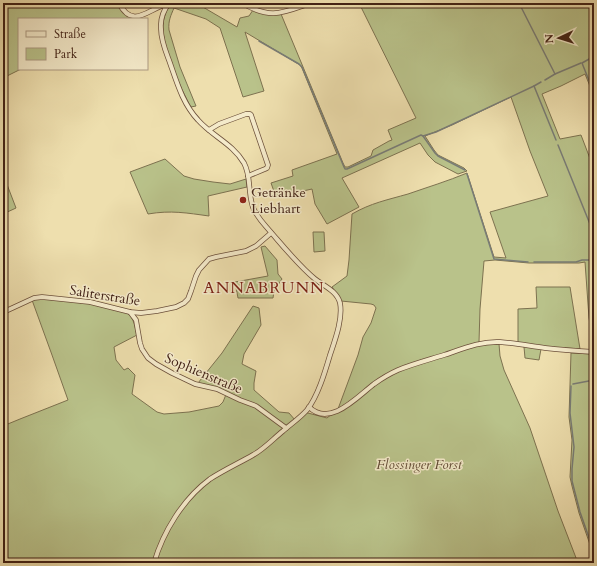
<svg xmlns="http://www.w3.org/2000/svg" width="597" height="566" font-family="Cardo,serif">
  <rect width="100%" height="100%" fill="#eedfae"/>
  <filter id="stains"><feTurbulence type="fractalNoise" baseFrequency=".005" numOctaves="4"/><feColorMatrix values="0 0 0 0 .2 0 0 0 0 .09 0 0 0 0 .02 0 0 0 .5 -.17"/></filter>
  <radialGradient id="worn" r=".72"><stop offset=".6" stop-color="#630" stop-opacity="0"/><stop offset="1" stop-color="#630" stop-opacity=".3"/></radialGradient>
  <g fill="#b9c28a" stroke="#7d7250">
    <path d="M 3,3 L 117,3 C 121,11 125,16 134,18 L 135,19 L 19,19 L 19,69 L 21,69 L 3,78 Z"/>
    <path d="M 171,3 L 196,3 L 237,27 L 240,18 L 249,16 L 253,10 L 281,14 L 343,163 L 345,167 L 348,167 L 371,156 L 373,150 L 389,141 L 392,140 L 388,130 L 416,118 L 359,3 L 594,3 L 594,96 L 585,74 L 561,86 L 542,94 L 560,139 L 581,135 L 594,169 L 594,347 L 589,318 L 585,262 L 579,263 L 529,263 L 495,260 L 484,261 L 480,309 L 479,342 L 478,345 L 499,344 L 500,356 L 504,370 L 530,428 L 558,511 L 578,563 L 3,563 L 3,426 L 20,419 L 68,400 L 52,355 L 32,300 L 39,298 L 94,304 L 128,313 C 134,319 135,327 137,335 L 114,347 L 116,360 L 124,370 L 128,368 L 135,375 L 132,394 L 157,412 L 164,414 L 189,412 L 219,406 L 223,402 L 227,392 L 198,383 L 222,353 L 253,306 L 259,308 L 261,325 L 244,354 L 242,364 L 256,371 L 254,383 L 254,390 L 279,412 L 289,413 L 295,420 L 304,412 L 327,418 L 338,409 L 358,355 L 363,337 L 371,323 L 376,308 L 374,305 L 371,304 L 341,301 L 332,287 L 347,276 L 349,260 L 352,214 C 371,203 387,200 408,194 C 428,187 448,181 467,173 L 494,257 L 506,258 L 490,212 L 548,196 L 530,151 L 511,97 L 452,125 L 425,136 L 434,150 L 438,155 L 464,168 L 467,171 L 458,174 L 435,162 L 428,155 L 420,143 L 342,178 L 359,207 L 327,224 L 315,204 L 312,189 L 276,197 L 271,183 L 293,176 L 292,170 L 337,154 L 302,68 L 300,65 L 245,32 L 264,91 L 243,97 L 220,28 L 206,19 L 174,8 C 171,15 168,21 169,30 L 180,67 L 196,106 L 191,107 C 181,90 160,42 163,23 C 164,16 167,9 171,3 Z"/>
    <path d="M 165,159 L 184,176 L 194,179 L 213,182 L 230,184 L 246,179 L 247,187 L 208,196 L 209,216 C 187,213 171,210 148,214 L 130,172 Z"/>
    <path d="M 3,174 L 16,208 L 3,214 Z"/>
    <path d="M 313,232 L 324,232 L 325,251 L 314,252 Z"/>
    <path d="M 265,246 L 277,260 L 278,274 L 282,279 L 274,291 L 273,298 L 238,298 L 235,282 L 268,276 L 261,247 Z"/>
    <path d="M 536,287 L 570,287 L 580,349 L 567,348 L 541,349 L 539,360 L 525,358 L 524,347 L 518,342 L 518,309 L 537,308 Z"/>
    <path d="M 571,353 L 594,354 L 594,556 L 579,513 L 572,486 L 570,477 L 572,440 L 569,417 Z"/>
  </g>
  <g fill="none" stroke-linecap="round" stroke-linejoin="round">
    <g stroke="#797c76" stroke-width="1.5">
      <path d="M 519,3 L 555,74 L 545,80"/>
      <path d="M 589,3 L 594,11"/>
      <path d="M 307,7 L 324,3"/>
      <path d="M 259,41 L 299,64 L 302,67 L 344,167 L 345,169 L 347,169 L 397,146 L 421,135 L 423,136 L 436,132 L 534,86"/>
      <path d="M 591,58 L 582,63 L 594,93"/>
      <path d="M 555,74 L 581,63"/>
      <path d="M 541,82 L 534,86 L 556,140"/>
      <path d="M 423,136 L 435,153 L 438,156 L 465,170"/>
      <path d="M 558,145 L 594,234"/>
      <path d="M 467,174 L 494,259 L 528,262"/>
      <path d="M 534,262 L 576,262 L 582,260 L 594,260"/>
      <path d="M 573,384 L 594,380"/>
      <path d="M 571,386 L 570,413 L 574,447 L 572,469 L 572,481 L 580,512 L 594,552"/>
    </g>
    <g stroke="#6c503b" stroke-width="5.5">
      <g id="minor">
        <path d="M 119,3 C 133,31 150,7 168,4"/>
        <path d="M 242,3 C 271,20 282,13 311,3"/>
        <path d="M 209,130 L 219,124 L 246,114 L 250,114 L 251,115 L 268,165 L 267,168 L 265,169 L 248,176"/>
        <path d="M 3,303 L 5,308 L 8,310 L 34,298 L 42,297 L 90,302 L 130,312 L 141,313 L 157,311 L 176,307 L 184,303 L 188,299 L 191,291 L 196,276 L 199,270 L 209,259 L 216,257 L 246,251 L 256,246 L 271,233"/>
        <path d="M 130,312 L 136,320 L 140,343 L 142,349 L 148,358 L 156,364 L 172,373 L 195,384 L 217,389 L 240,400 L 256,406 L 286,428"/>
        <path d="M 309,407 C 330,428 358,396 374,384 C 381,379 389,374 398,370 C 413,364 428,360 444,355 C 462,349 480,341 500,342 C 515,343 530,346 545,348 C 562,350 578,351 594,352"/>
        <path d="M 154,563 C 163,532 183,499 210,479 C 224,470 239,463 253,455 C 264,449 273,439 283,431 C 291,424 300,418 307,410 C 318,396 325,372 330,355 C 335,340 343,319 340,303 C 337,291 324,286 315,279 C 299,266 283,246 269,230 C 263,223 254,214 252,204 C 248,190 251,176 244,163 C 233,144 212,136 198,120 C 183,104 177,83 170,63 C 166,52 161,41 161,29 C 160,19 163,11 169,3"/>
      </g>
    </g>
    <use href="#minor" stroke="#f4eaca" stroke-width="4"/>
  </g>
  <circle fill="#8f2418" stroke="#f4eaca" stroke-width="1.5" cx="243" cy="200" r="4"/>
  <g text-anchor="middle" stroke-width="3" stroke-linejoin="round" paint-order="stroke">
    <g font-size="14" fill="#412115" stroke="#f4eaca" text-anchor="start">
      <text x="251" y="197">Getränke<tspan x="251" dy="16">Liebhart</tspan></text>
    </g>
    <g font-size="14" fill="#412115" stroke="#f4eaca">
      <text transform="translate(105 295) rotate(9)" y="5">Saliterstraße</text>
      <text transform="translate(204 373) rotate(23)" y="5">Sophienstraße</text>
    </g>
    <g font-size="14" font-style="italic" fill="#5f4932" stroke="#f4eaca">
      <text x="419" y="469">Flossinger Forst</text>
    </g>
    <g font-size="16" letter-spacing="1" fill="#7a1f14" stroke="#f4eaca">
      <text x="264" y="293">ANNABRUNN</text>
    </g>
  </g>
  <rect width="597" height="566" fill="none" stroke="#eedfae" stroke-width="16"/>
  <rect x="4" y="4" width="589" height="558" fill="none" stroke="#412115" stroke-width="2"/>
  <rect x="8" y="8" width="581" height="550" fill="none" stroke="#412115"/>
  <rect x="18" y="18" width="130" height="52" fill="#f4eaca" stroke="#ac9a82"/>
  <rect x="26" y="31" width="20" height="6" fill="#f4eaca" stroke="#ac9a82"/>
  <text x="54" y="38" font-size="12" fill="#412115">Straße</text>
  <rect x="26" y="48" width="20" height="12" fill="#b9c28a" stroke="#ac9a82"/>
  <text x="54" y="58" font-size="12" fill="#412115">Park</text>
  <g transform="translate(559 38) rotate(266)" stroke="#f4eaca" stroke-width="3" paint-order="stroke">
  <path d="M0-3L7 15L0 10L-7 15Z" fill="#412115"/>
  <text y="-6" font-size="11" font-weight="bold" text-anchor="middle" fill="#412115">N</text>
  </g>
  <rect width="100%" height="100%" filter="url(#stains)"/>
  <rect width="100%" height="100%" fill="url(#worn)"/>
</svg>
